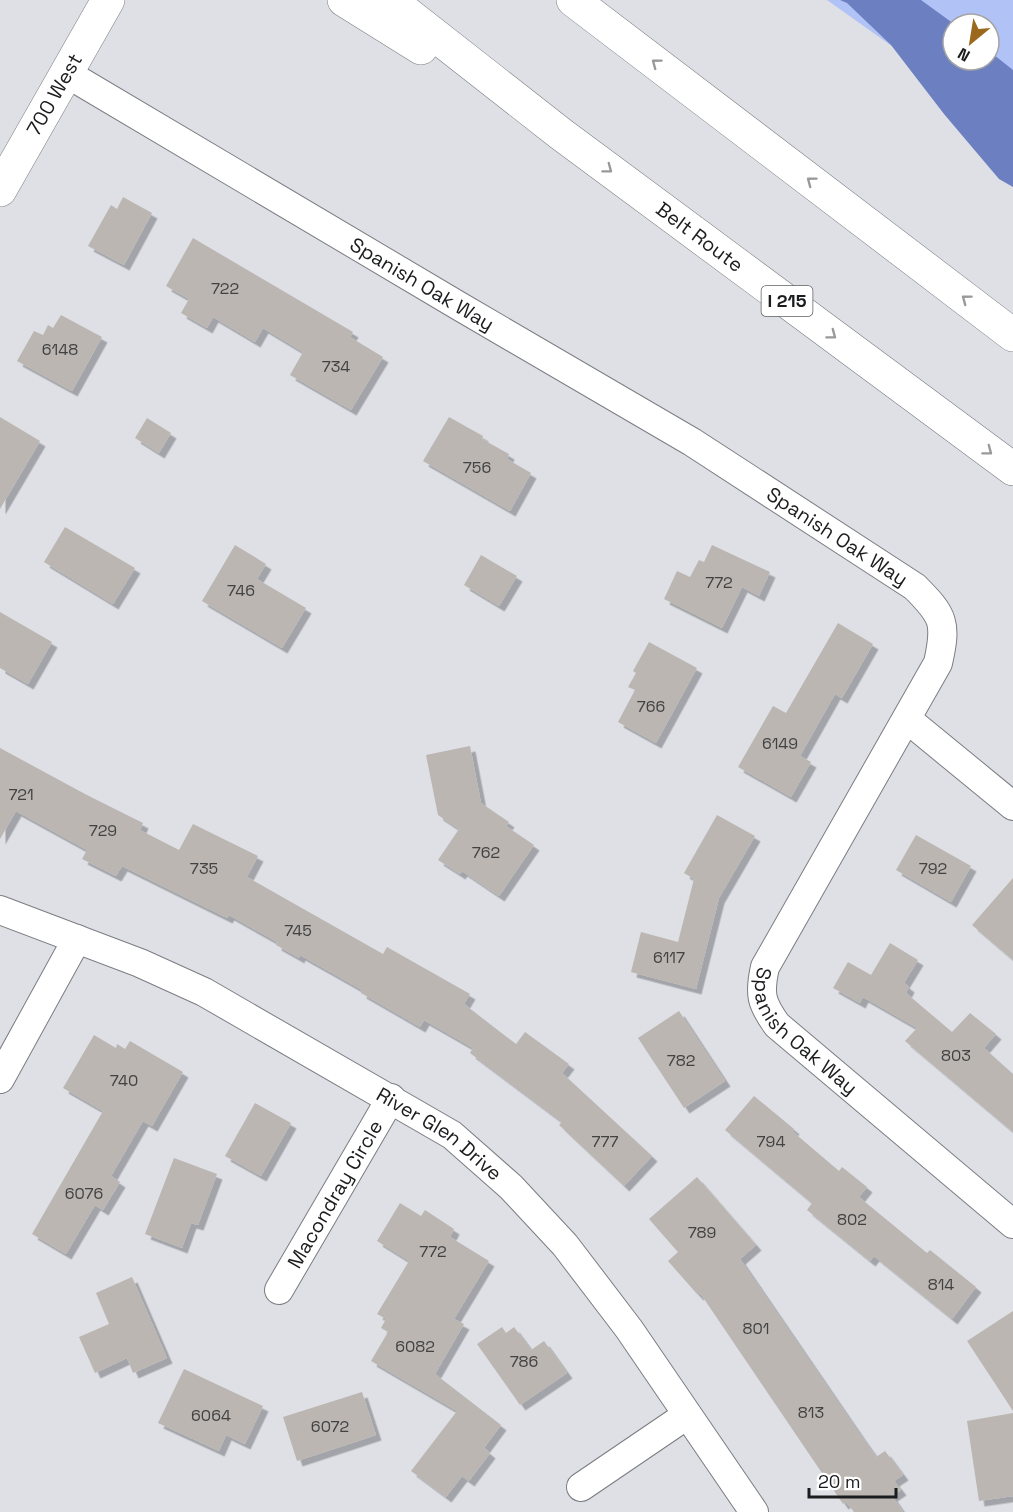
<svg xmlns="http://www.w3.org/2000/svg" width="1013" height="1512" font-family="'Space Grotesk',sans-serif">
  <defs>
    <filter id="shadow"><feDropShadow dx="5.5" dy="5.5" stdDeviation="0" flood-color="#0004"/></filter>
  </defs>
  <rect width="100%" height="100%" fill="#dee0e6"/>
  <path fill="#b0c2f6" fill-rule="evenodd" d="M 827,0 L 1013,0 L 1013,132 ZM 953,24 L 989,24 L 989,60 L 953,60 Z"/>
  <path fill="#6c80c1" d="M 840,0 L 921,0 L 954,24 L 953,60 L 989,60 L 989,51 L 1013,70 L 1013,187 L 999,179 L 944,114 L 891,45 L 847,3 Z"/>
  <g fill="#bbb6b1" filter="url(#shadow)">
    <path d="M 123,197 L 152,213 L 124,265 L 88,246 L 111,205 L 117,209 Z"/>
    <path d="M 193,238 L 353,332 L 350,337 L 383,357 L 351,410 L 290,375 L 303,352 L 263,328 L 255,342 L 213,317 L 207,328 L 181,313 L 189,299 L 166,286 Z"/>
    <path d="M 61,315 L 102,337 L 72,391 L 17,361 L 34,331 L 43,335 L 48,325 L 53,328 Z"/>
    <path d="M 0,417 L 40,441 L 0,509 Z"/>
    <path d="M 449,417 L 483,436 L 482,439 L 509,454 L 507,459 L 531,473 L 510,511 L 423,461 Z"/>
    <path d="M 147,418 L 171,433 L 159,453 L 135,438 Z"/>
    <path d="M 65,527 L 135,568 L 113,604 L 44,562 Z"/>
    <path d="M 235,545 L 266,564 L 257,579 L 306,608 L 282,648 L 202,601 Z"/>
    <path d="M 712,545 L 770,572 L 759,596 L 742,587 L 722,628 L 664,599 L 677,571 L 690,577 L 699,560 L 704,562 Z"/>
    <path d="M 481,555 L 517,576 L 499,606 L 464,585 Z"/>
    <path d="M 0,612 L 52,642 L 28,684 L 0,668 Z"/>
    <path d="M 838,623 L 873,644 L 842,698 L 835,694 L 800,756 L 811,762 L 791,797 L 738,767 L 773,706 L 786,713 Z"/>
    <path d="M 649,642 L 697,668 L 656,743 L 618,722 L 635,690 L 628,687 L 636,673 L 633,671 Z"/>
    <path d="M 470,746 L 481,803 L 509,822 L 506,826 L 534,845 L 499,896 L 462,871 L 460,874 L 438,860 L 459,829 L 438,815 L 426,755 Z"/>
    <path d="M 0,748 L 85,794 L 143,823 L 140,830 L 179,850 L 193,824 L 258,856 L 247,877 L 383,954 L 387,947 L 470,994 L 464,1004 L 516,1044 L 525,1032 L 569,1064 L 562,1073 L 652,1156 L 624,1186 L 559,1125 L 562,1122 L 470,1053 L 473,1048 L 424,1020 L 420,1027 L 361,993 L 362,990 L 300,955 L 299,958 L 276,945 L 277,942 L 229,915 L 227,918 L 122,866 L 116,876 L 82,859 L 87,850 L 16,811 L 0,839 Z"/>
    <path d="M 717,815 L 755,836 L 719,898 L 696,989 L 631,972 L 641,932 L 678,942 L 694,879 L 684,873 Z"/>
    <path d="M 916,835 L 971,866 L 951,902 L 896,870 Z"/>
    <path d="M 1013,878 L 1013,960 L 972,925 Z"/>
    <path d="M 890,943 L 918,960 L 904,983 L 909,987 L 906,993 L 952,1032 L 970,1013 L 996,1034 L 984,1048 L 1013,1074 L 1013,1132 L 905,1041 L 917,1028 L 863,997 L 860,1003 L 833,988 L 848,962 L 871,975 Z"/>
    <path d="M 679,1011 L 725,1081 L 684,1108 L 638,1038 Z"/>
    <path d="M 94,1035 L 116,1048 L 117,1044 L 125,1049 L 130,1041 L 183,1072 L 152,1126 L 143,1121 L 111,1176 L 120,1182 L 103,1210 L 95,1205 L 66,1254 L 32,1234 L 103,1111 L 63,1088 Z"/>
    <path d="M 754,1096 L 794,1129 L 792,1131 L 839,1171 L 842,1167 L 867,1187 L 859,1197 L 927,1253 L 930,1250 L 976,1287 L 952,1319 L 874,1256 L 870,1261 L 807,1210 L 812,1203 L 725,1130 Z"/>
    <path d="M 255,1103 L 291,1123 L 261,1176 L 225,1156 Z"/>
    <path d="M 174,1158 L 217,1174 L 198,1225 L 191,1223 L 182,1248 L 145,1234 Z"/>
    <path d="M 697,1177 L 756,1245 L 740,1259 L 861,1436 L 876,1457 L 885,1451 L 903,1475 L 894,1481 L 901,1490 L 892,1496 L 903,1512 L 854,1512 L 846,1502 L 843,1504 L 700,1293 L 698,1295 L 668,1261 L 678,1252 L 649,1219 Z"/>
    <path d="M 400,1203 L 421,1216 L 425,1210 L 454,1229 L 450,1237 L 489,1261 L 454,1319 L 464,1324 L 435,1374 L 501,1425 L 484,1448 L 490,1453 L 469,1481 L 462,1476 L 446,1497 L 411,1471 L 457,1411 L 371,1361 L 388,1332 L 381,1328 L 386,1319 L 377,1314 L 409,1261 L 377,1241 Z"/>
    <path d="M 132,1277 L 167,1358 L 133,1373 L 127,1358 L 95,1373 L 79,1337 L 109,1324 L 96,1293 Z"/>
    <path d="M 1013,1311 L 1013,1411 L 967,1341 Z"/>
    <path d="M 502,1327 L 506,1333 L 514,1327 L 531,1350 L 544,1341 L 567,1373 L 520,1405 L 477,1344 Z"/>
    <path d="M 184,1369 L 263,1406 L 245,1444 L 226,1435 L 219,1451 L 158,1423 Z"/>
    <path d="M 362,1392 L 376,1435 L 297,1461 L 283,1417 Z"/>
    <path d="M 1013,1413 L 1013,1496 L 979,1501 L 967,1421 Z"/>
  </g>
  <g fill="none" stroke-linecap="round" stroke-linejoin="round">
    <g stroke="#7b7d82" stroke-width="30">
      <g id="street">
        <path id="s1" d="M 66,73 L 459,306 L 692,442 L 915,587 C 944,616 947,623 938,663 L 765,967 C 759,994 761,1003 777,1025 L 1013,1224"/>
        <path d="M 907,719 L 1013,806"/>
        <path id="s2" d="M 0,910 L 140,963 L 204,992 L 452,1135 L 511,1187 L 565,1245 L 629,1329 L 754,1512"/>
        <path d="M 0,1079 L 77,939"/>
        <path id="s3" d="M 279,1290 L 391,1098"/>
        <path d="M 581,1487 L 687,1415"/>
      </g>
    </g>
    <g stroke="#7b7d82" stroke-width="34">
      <g id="secondary">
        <path id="s4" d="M 0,190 L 108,0"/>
      </g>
    </g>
    <g stroke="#7b7d82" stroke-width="34">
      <g id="highway">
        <path d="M 344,0 L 421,48"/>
        <path id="s5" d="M 390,0 L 561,134 L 1013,469"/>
        <path d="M 573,0 L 1013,335"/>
      </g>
    </g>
    <use href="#street" stroke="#fff" stroke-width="28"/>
    <use href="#secondary" stroke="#fff" stroke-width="33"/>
    <use href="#highway" stroke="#fff" stroke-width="33"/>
  </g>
  <defs><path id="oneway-chevron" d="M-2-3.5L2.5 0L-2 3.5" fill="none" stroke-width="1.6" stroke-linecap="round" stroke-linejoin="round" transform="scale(1.5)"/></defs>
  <g stroke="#98999a">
    <use href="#oneway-chevron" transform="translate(656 63) rotate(-143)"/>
    <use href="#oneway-chevron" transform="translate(608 169) rotate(37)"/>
    <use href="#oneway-chevron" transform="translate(811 181) rotate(-143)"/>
    <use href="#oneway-chevron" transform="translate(966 299) rotate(-143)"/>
    <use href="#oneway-chevron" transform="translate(832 335) rotate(37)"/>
    <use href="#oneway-chevron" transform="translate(988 451) rotate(37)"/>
  </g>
  <g text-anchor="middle" stroke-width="6" stroke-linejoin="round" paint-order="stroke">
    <g font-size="16" fill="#434243">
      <text x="225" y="294">722</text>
      <text x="60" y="355">6148</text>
      <text x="336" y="372">734</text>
      <text x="477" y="473">756</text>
      <text x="719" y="588">772</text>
      <text x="241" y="596">746</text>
      <text x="651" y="712">766</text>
      <text x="780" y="749">6149</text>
      <text x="21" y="800">721</text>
      <text x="103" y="836">729</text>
      <text x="486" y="858">762</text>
      <text x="204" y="874">735</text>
      <text x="933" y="874">792</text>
      <text x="298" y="936">745</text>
      <text x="669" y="963">6117</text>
      <text x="956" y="1061">803</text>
      <text x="681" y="1066">782</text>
      <text x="124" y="1086">740</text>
      <text x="605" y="1147">777</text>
      <text x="771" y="1147">794</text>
      <text x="84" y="1199">6076</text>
      <text x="852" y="1225">802</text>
      <text x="702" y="1238">789</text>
      <text x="433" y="1257">772</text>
      <text x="941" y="1290">814</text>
      <text x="756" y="1334">801</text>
      <text x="415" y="1352">6082</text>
      <text x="524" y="1367">786</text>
      <text x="811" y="1418">813</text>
      <text x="211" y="1421">6064</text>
      <text x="330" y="1432">6072</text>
    </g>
    <rect fill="#fff" stroke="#5f6062" stroke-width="1.5" x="761.5" y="286" width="51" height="30" rx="4.5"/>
    <g font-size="18" font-weight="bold" fill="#1b1c1e">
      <text x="787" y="307">I 215</text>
    </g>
    <g font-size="20" fill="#1b1c1e" stroke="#fff">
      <text dy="7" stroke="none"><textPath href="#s4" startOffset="110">700 West</textPath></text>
      <text dy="7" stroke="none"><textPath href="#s5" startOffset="390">Belt Route</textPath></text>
      <text dy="7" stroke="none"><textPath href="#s1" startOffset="414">Spanish Oak Way</textPath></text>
      <text dy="7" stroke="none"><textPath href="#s1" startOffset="900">Spanish Oak Way</textPath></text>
      <text dy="7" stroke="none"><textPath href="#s1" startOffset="1510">Spanish Oak Way</textPath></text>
      <text dy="7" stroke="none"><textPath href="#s2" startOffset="495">River Glen Drive</textPath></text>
      <text dy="7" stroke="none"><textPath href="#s3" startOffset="111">Macondray Circle</textPath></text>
    </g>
  </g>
  <g transform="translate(971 42) rotate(210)"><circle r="28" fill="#ffffff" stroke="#a4a4a5" stroke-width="1.5"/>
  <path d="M0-4.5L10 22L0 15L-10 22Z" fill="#9b681d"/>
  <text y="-9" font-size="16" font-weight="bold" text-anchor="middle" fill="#1b1c1e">N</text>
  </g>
  <path d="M809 1488v9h87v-9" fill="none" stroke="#1b1c1e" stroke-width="3"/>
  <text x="818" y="1488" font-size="18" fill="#1b1c1e" stroke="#ffffff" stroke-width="4.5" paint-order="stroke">20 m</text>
</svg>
